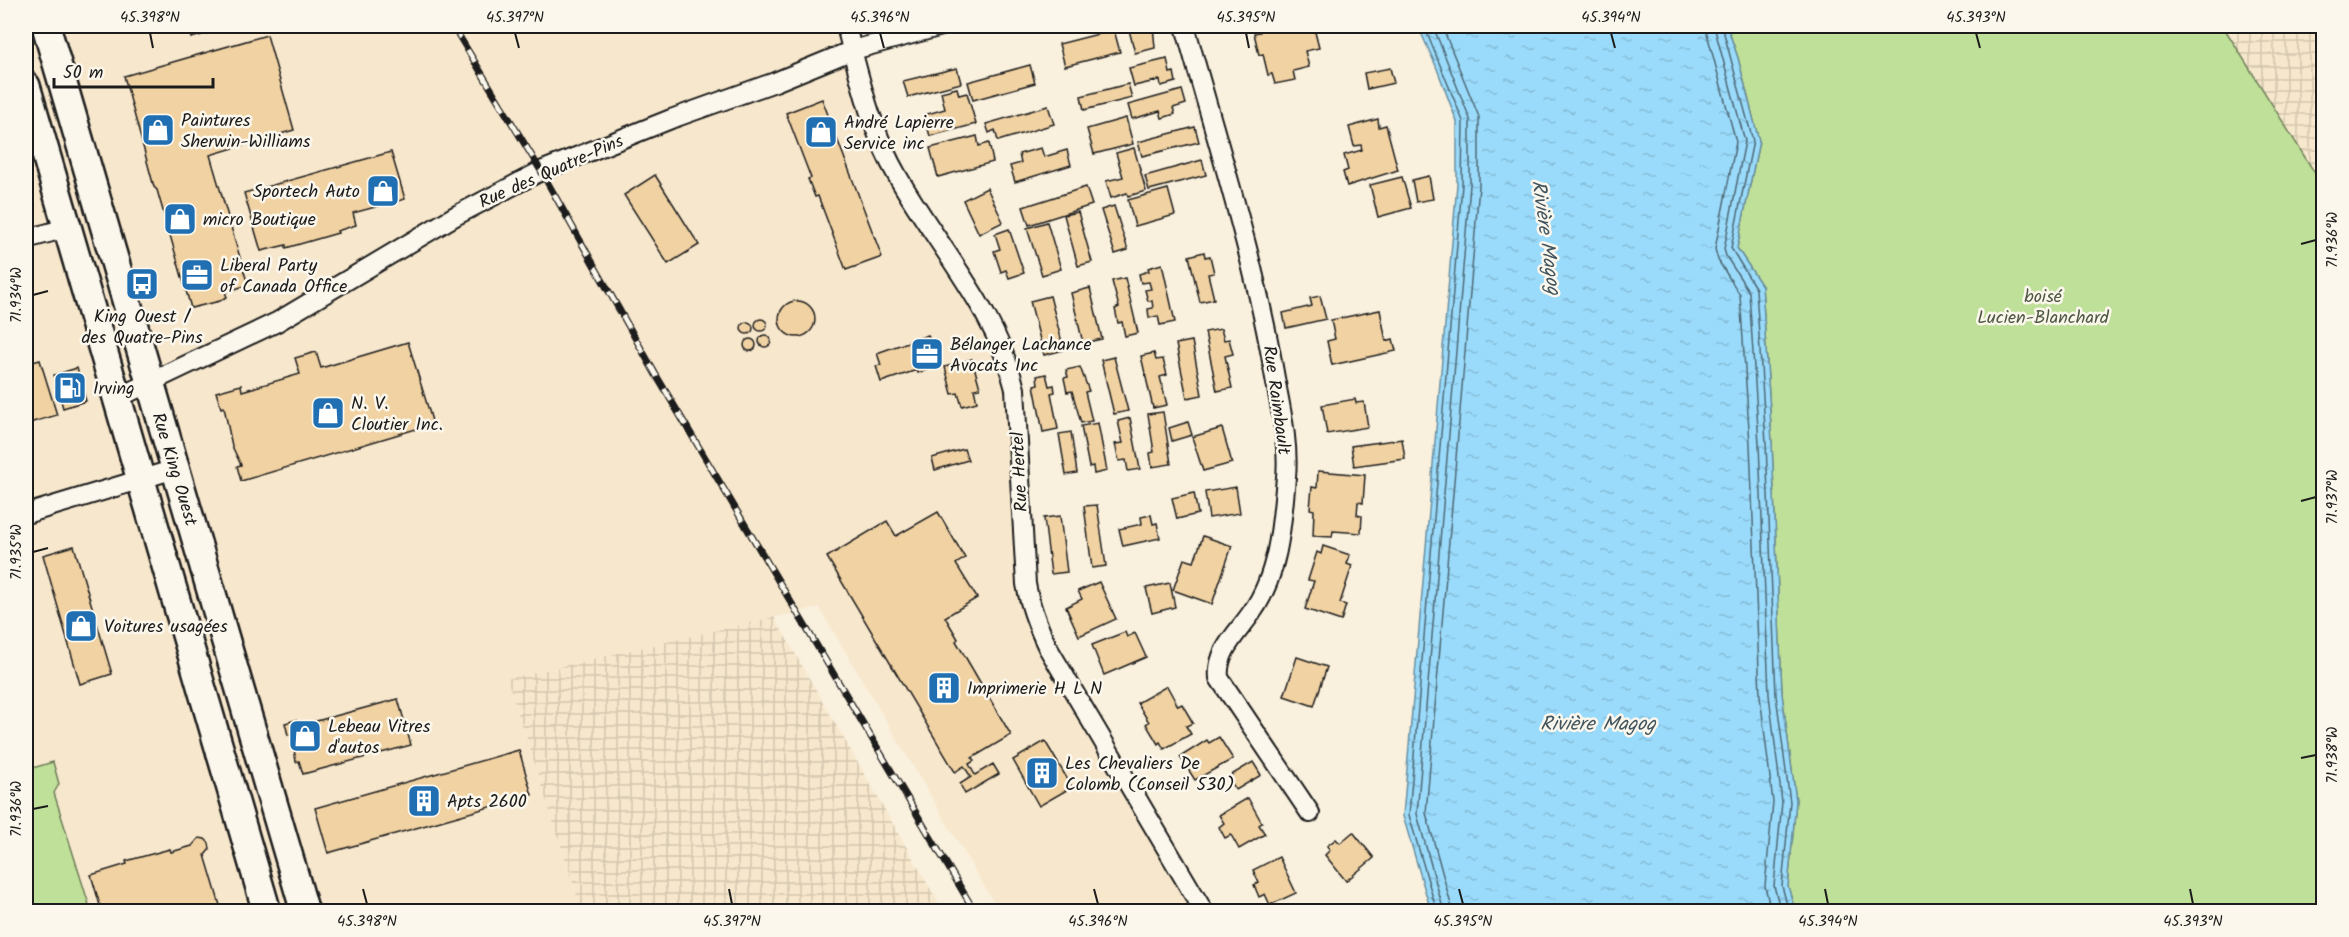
<svg xmlns="http://www.w3.org/2000/svg" width="2349" height="937" font-family="Kalam,sans-serif">
  <defs>
    <pattern id="industrial-grid" width="8" height="8" patternUnits="userSpaceOnUse" patternTransform="scale(1.5)"><rect width="8" height="8" fill="#f7e7cc"/><path d="M0 4h8M4 0v8" fill="none" stroke="#d3c6af"/></pattern>
    <pattern id="water-ripples" width="26" height="14" patternUnits="userSpaceOnUse" patternTransform="scale(1.5)"><rect width="26" height="14" fill="#9adbfb"/><path d="M2 4q2-2 4 0t4 0M15 11q2-2 4 0t4 0" fill="none" stroke="#84bbd7"/></pattern>
  </defs>
  <rect width="100%" height="100%" fill="#f9f0dd"/>
  <filter id="ink" filterUnits="userSpaceOnUse"><feTurbulence type="fractalNoise" baseFrequency=".0167" numOctaves="2"/><feDisplacementMap in="SourceGraphic" scale="12" xChannelSelector="R" yChannelSelector="G"/><feConvolveMatrix kernelMatrix="1 2 1 2 8 2 1 2 1" color-interpolation-filters="sRGB"/></filter>
  <g filter="url(#ink)">
    <path fill="#f7e7cc" d="M 26,26 L 846,26 L 870,113 L 1002,349 L 1030,605 L 1204,911 L 999,911 L 819,607 L 507,679 L 582,911 L 91,911 L 54,793 L 53,762 L 26,770 Z"/>
    <g fill="url(#industrial-grid)">
      <path d="M 2223,26 L 2323,26 L 2323,186 Z"/>
      <path d="M 774,617 L 943,911 L 582,911 L 507,679 Z"/>
    </g>
    <g fill="#bfe098" stroke="#6e7e5a" stroke-width="1.5">
      <path d="M 1727,26 L 2223,26 L 2323,186 L 2323,911 L 1795,911 L 1788,887 L 1796,801 L 1782,694 L 1772,443 L 1762,286 L 1737,248 L 1759,141 L 1738,58 Z"/>
      <path d="M 53,762 L 59,784 L 54,793 L 91,911 L 26,911 L 26,770 Z"/>
    </g>
    <path fill="url(#water-ripples)" stroke="#688fa2" stroke-width="1.5" d="M 1418,26 L 1727,26 L 1738,58 L 1759,141 L 1737,248 L 1762,286 L 1772,443 L 1782,694 L 1796,801 L 1788,886 L 1795,911 L 1431,911 L 1403,816 L 1457,184 L 1457,122 L 1436,66 Z"/>
    <g fill="none" stroke-linecap="round" stroke-linejoin="round">
      <g stroke="#4e6875" stroke-width="1.5">
        <path d="M 1424,26 L 1463,121 L 1462,185 L 1409,815 L 1437,912"/>
        <path d="M 1433,26 L 1470,119 L 1470,185 L 1417,814 L 1444,912"/>
        <path d="M 1442,26 L 1479,117 L 1479,186 L 1426,813 L 1453,912"/>
        <path d="M 1705,26 L 1736,142 L 1715,249 L 1718,260 L 1740,295 L 1750,444 L 1760,696 L 1773,802 L 1765,886 L 1771,912"/>
        <path d="M 1714,26 L 1745,141 L 1724,249 L 1726,256 L 1749,292 L 1759,444 L 1769,695 L 1782,802 L 1774,886 L 1781,912"/>
        <path d="M 1722,26 L 1753,141 L 1731,248 L 1756,289 L 1766,443 L 1776,695 L 1790,802 L 1782,886 L 1789,912"/>
      </g>
    </g>
    <g fill="#f1d2a3" stroke="#1c1c1c" stroke-width="1.5">
      <path d="M 187,26 L 229,26 L 230,27 L 191,38 Z"/>
      <path d="M 1128,26 L 1153,26 L 1155,48 L 1135,53 Z"/>
      <path d="M 1268,26 L 1302,26 L 1303,31 L 1314,28 L 1319,48 L 1305,51 L 1309,67 L 1293,71 L 1295,80 L 1275,84 L 1272,74 L 1268,75 L 1263,54 L 1259,55 L 1254,33 L 1260,32 L 1259,28 Z"/>
      <path d="M 1114,30 L 1120,52 L 1065,66 L 1059,44 Z"/>
      <path d="M 267,35 L 294,130 L 210,155 L 248,285 L 225,292 L 227,297 L 220,301 L 191,308 L 157,190 L 154,187 L 124,76 Z"/>
      <path d="M 1167,59 L 1170,73 L 1174,72 L 1176,82 L 1161,86 L 1160,80 L 1134,86 L 1129,68 Z"/>
      <path d="M 1030,65 L 1035,83 L 973,100 L 968,82 Z"/>
      <path d="M 957,68 L 961,83 L 908,97 L 903,81 Z"/>
      <path d="M 1390,68 L 1394,83 L 1367,89 L 1364,73 Z"/>
      <path d="M 1128,84 L 1132,98 L 1084,110 L 1081,96 Z"/>
      <path d="M 957,88 L 959,95 L 967,93 L 976,124 L 930,136 L 924,115 L 945,109 L 941,92 Z"/>
      <path d="M 1182,90 L 1186,104 L 1173,108 L 1175,114 L 1162,118 L 1160,111 L 1132,119 L 1128,105 Z"/>
      <path d="M 822,99 L 882,257 L 846,270 L 818,196 L 815,197 L 808,179 L 811,178 L 786,113 Z"/>
      <path d="M 1048,106 L 1054,124 L 998,141 L 995,130 L 989,133 L 986,124 Z"/>
      <path d="M 1126,118 L 1133,144 L 1094,154 L 1087,129 Z"/>
      <path d="M 1378,119 L 1379,127 L 1386,125 L 1398,170 L 1347,186 L 1343,172 L 1348,170 L 1344,155 L 1362,150 L 1361,145 L 1354,146 L 1349,127 Z"/>
      <path d="M 1195,127 L 1199,142 L 1142,156 L 1138,142 Z"/>
      <path d="M 977,136 L 979,146 L 989,143 L 993,162 L 938,177 L 930,148 Z"/>
      <path d="M 1041,148 L 1044,157 L 1067,150 L 1071,165 L 1015,182 L 1010,166 L 1021,163 L 1019,154 Z"/>
      <path d="M 1134,148 L 1146,191 L 1128,196 L 1127,193 L 1111,198 L 1106,181 L 1123,177 L 1116,153 Z"/>
      <path d="M 391,152 L 405,199 L 353,213 L 356,225 L 337,231 L 338,233 L 286,248 L 286,245 L 261,251 L 244,193 Z"/>
      <path d="M 1202,160 L 1206,175 L 1149,190 L 1145,176 Z"/>
      <path d="M 655,175 L 699,245 L 668,264 L 624,195 Z"/>
      <path d="M 1429,176 L 1433,199 L 1416,202 L 1412,180 Z"/>
      <path d="M 1402,177 L 1411,208 L 1378,217 L 1370,185 Z"/>
      <path d="M 1086,187 L 1092,205 L 1029,225 L 1023,207 Z"/>
      <path d="M 987,188 L 1003,222 L 979,234 L 963,200 Z"/>
      <path d="M 1168,189 L 1175,215 L 1135,226 L 1128,200 Z"/>
      <path d="M 1114,206 L 1128,250 L 1115,254 L 1101,210 Z"/>
      <path d="M 1078,212 L 1092,262 L 1078,266 L 1064,215 Z"/>
      <path d="M 1047,222 L 1061,269 L 1042,275 L 1027,228 Z"/>
      <path d="M 1009,229 L 1024,273 L 1009,278 L 1006,270 L 1001,272 L 994,251 L 1000,249 L 995,234 Z"/>
      <path d="M 1204,252 L 1205,257 L 1210,256 L 1214,273 L 1208,274 L 1214,299 L 1200,302 L 1189,256 Z"/>
      <path d="M 1162,264 L 1175,322 L 1160,325 L 1158,316 L 1149,318 L 1148,309 L 1153,308 L 1152,301 L 1148,301 L 1145,290 L 1151,289 L 1149,282 L 1141,283 L 1139,274 L 1149,271 L 1148,268 Z"/>
      <path d="M 1125,278 L 1138,333 L 1125,336 L 1122,322 L 1118,323 L 1115,309 L 1119,307 L 1112,281 Z"/>
      <path d="M 1090,288 L 1102,339 L 1083,343 L 1071,293 Z"/>
      <path d="M 1050,296 L 1064,350 L 1044,355 L 1030,301 Z"/>
      <path d="M 1320,296 L 1326,319 L 1286,328 L 1283,313 L 1312,306 L 1310,298 Z"/>
      <circle cx="797" cy="319" r="18"/>
      <path d="M 1380,310 L 1386,341 L 1393,339 L 1396,351 L 1332,365 L 1327,341 L 1335,339 L 1331,320 Z"/>
      <circle cx="761" cy="325" r="6"/>
      <circle cx="747" cy="328" r="6"/>
      <path d="M 1221,329 L 1224,340 L 1229,339 L 1233,354 L 1225,356 L 1232,388 L 1217,391 L 1205,332 Z"/>
      <path d="M 928,335 L 937,364 L 929,366 L 930,369 L 918,373 L 917,370 L 881,382 L 876,366 L 881,365 L 877,353 Z"/>
      <circle cx="765" cy="341" r="6"/>
      <circle cx="750" cy="345" r="6"/>
      <path d="M 1192,341 L 1202,395 L 1187,398 L 1176,344 Z"/>
      <path d="M 408,342 L 433,424 L 241,481 L 237,466 L 241,465 L 232,446 L 224,407 L 221,408 L 216,392 L 241,385 L 242,391 L 300,374 L 295,358 L 316,352 L 321,368 Z"/>
      <path d="M 1154,353 L 1156,360 L 1163,359 L 1167,375 L 1160,377 L 1167,405 L 1153,408 L 1141,356 Z"/>
      <path d="M 1114,357 L 1128,411 L 1114,414 L 1101,360 Z"/>
      <path d="M 972,359 L 980,388 L 974,389 L 977,402 L 962,406 L 958,393 L 952,394 L 945,367 Z"/>
      <path d="M 40,360 L 57,415 L 26,424 L 26,364 Z"/>
      <path d="M 1080,367 L 1089,391 L 1085,392 L 1092,421 L 1081,423 L 1072,391 L 1067,392 L 1064,378 L 1068,377 L 1066,370 Z"/>
      <path d="M 77,368 L 86,401 L 63,408 L 54,375 Z"/>
      <path d="M 1046,374 L 1049,386 L 1054,385 L 1055,392 L 1051,393 L 1058,429 L 1043,432 L 1034,385 L 1038,384 L 1037,376 Z"/>
      <path d="M 1355,399 L 1356,403 L 1364,402 L 1368,427 L 1327,434 L 1322,405 Z"/>
      <path d="M 1163,412 L 1171,464 L 1152,467 L 1150,453 L 1154,452 L 1148,414 Z"/>
      <path d="M 1130,418 L 1140,469 L 1128,471 L 1126,460 L 1119,461 L 1115,444 L 1123,443 L 1118,421 Z"/>
      <path d="M 1188,422 L 1192,435 L 1172,441 L 1169,428 Z"/>
      <path d="M 1098,423 L 1107,471 L 1094,474 L 1093,466 L 1089,467 L 1081,426 Z"/>
      <path d="M 1222,428 L 1232,463 L 1203,471 L 1192,437 Z"/>
      <path d="M 1071,432 L 1077,473 L 1066,475 L 1059,434 Z"/>
      <path d="M 1402,439 L 1405,459 L 1354,466 L 1351,446 Z"/>
      <path d="M 964,449 L 968,460 L 935,470 L 932,458 Z"/>
      <path d="M 1318,471 L 1365,475 L 1363,503 L 1358,502 L 1357,515 L 1362,516 L 1361,533 L 1333,531 L 1332,537 L 1313,536 L 1314,510 L 1310,509 L 1312,487 L 1317,488 Z"/>
      <path d="M 1236,487 L 1240,513 L 1209,518 L 1205,492 Z"/>
      <path d="M 1194,493 L 1198,514 L 1177,519 L 1172,498 Z"/>
      <path d="M 1097,505 L 1106,566 L 1092,568 L 1084,506 Z"/>
      <path d="M 938,512 L 965,558 L 956,564 L 977,598 L 945,617 L 958,639 L 956,641 L 1011,735 L 972,758 L 974,761 L 969,764 L 975,775 L 993,764 L 999,774 L 965,794 L 960,784 L 971,777 L 964,766 L 955,772 L 827,557 L 887,521 L 896,536 Z"/>
      <path d="M 1151,515 L 1153,524 L 1157,523 L 1160,538 L 1123,546 L 1119,529 L 1142,524 L 1141,517 Z"/>
      <path d="M 1060,516 L 1067,572 L 1051,574 L 1044,518 Z"/>
      <path d="M 1203,536 L 1232,546 L 1212,604 L 1173,590 L 1184,559 L 1194,562 Z"/>
      <path d="M 74,546 L 112,674 L 80,684 L 43,555 Z"/>
      <path d="M 1323,546 L 1350,555 L 1347,564 L 1352,566 L 1340,603 L 1346,605 L 1341,621 L 1305,609 L 1314,581 L 1308,580 L 1317,552 L 1321,554 Z"/>
      <path d="M 1099,582 L 1116,619 L 1079,636 L 1066,607 L 1082,599 L 1078,591 Z"/>
      <path d="M 1170,583 L 1175,607 L 1152,613 L 1146,588 Z"/>
      <path d="M 1125,632 L 1127,637 L 1135,633 L 1146,657 L 1104,675 L 1092,645 Z"/>
      <path d="M 1297,657 L 1327,667 L 1314,706 L 1284,696 Z"/>
      <path d="M 1167,686 L 1178,706 L 1182,704 L 1193,723 L 1186,726 L 1191,734 L 1164,749 L 1160,742 L 1158,744 L 1146,724 L 1149,722 L 1137,703 Z"/>
      <path d="M 398,699 L 411,745 L 303,774 L 299,761 L 296,762 L 292,734 L 288,735 L 285,723 L 296,720 L 298,726 Z"/>
      <path d="M 1219,737 L 1233,759 L 1195,780 L 1180,757 L 1207,740 L 1209,743 Z"/>
      <path d="M 1045,741 L 1072,787 L 1039,806 L 1013,760 Z"/>
      <path d="M 519,750 L 532,795 L 328,853 L 315,808 Z"/>
      <path d="M 1253,762 L 1261,775 L 1236,790 L 1228,777 Z"/>
      <path d="M 1248,798 L 1262,823 L 1259,825 L 1265,834 L 1239,849 L 1231,835 L 1225,838 L 1219,827 L 1224,823 L 1219,815 Z"/>
      <path d="M 1353,832 L 1374,858 L 1346,881 L 1325,855 L 1330,850 L 1327,846 L 1336,839 L 1340,843 Z"/>
      <path d="M 199,838 L 205,839 L 209,843 L 210,849 L 205,855 L 222,912 L 102,912 L 91,875 L 127,864 L 126,861 L 170,849 L 171,852 L 192,846 Z"/>
      <path d="M 1279,857 L 1296,893 L 1270,905 L 1265,894 L 1259,897 L 1254,885 L 1259,883 L 1253,870 Z"/>
    </g>
    <g fill="none" stroke-linecap="round" stroke-linejoin="round">
      <g stroke="#1c1c1c" stroke-width="22">
        <g id="minor">
          <path d="M 846,26 C 859,76 871,131 898,177 C 938,247 996,310 1015,389 L 1026,584 C 1030,607 1038,627 1048,648 L 1204,912"/>
          <path d="M 1185,26 C 1217,142 1255,259 1275,378 C 1281,410 1289,444 1286,477 C 1282,522 1279,574 1252,612 C 1238,633 1216,651 1219,678 L 1310,813"/>
          <path d="M 26,239 L 67,228"/>
          <path d="M 117,398 L 277,322 L 455,216 L 541,171 L 671,119 L 775,82 L 853,50 L 942,26"/>
          <path d="M 26,514 L 175,469"/>
        </g>
      </g>
      <g stroke="#1c1c1c" stroke-width="32">
        <g id="primary">
          <path d="M 46,26 L 305,912"/>
          <path d="M 26,86 L 267,912"/>
        </g>
      </g>
      <use href="#minor" stroke="#fbf7ec" stroke-width="18"/>
      <use href="#primary" stroke="#fbf7ec" stroke-width="27"/>
      <g stroke="#1c1c1c" stroke-width="7">
        <path id="rail" d="M 453,26 L 541,171 L 656,375 L 975,912"/>
      </g>
      <use href="#rail" stroke="#fbf7ec" stroke-width="4.5" stroke-dasharray="14" stroke-linecap="butt"/>
    </g>
  </g>
  <path fill="none" stroke="#1c1c1c" stroke-width="2" d="M 150,33 L 153,48M 515,33 L 519,48M 880,33 L 884,48M 1246,33 L 1249,48M 1611,33 L 1615,48M 1976,33 L 1980,48M 2301,244 L 2316,240M 33,295 L 48,291M 2301,501 L 2316,497M 33,552 L 48,548M 2301,758 L 2316,755M 33,809 L 48,806M 363,889 L 367,904M 729,889 L 732,904M 1094,889 L 1098,904M 1459,889 L 1463,904M 1825,889 L 1828,904M 2190,889 L 2193,904"/>
  <defs>
    <g id="shop-square" transform="scale(1.725)"><rect x="-9" y="-9" width="18" height="18" rx="4" fill="#1f6fb2" stroke="#fbf7ec"/><path d="M-5-2.5h2.3a2.7 3.5 0 0 1 5.4 0H5L5.5 6h-11ZM-1.5-2.5h3a1.5 2.3 0 0 0-3 0Z" fill="#fff"/></g>
    <g id="office-square" transform="scale(1.725)"><rect x="-9" y="-9" width="18" height="18" rx="4" fill="#1f6fb2" stroke="#fbf7ec"/><path d="M-6-3h4V-5.5h4V-3h4V5H-6ZM-1-4.5V-3h2v-1.5ZM-6 0V1H6V0Z" fill="#fff"/></g>
    <g id="bus-square" transform="scale(1.725)"><rect x="-9" y="-9" width="18" height="18" rx="4" fill="#1f6fb2" stroke="#fbf7ec"/><path d="M-5-6H5V4H4V6H2V4H-2V6H-4V4H-5ZM-3.5-4V0h7V-4ZM-3.5 1.2v1.5H-2V1.2ZM2 1.2v1.5H3.5V1.2Z" fill="#fff"/></g>
    <g id="fuel-square" transform="scale(1.725)"><rect x="-9" y="-9" width="18" height="18" rx="4" fill="#1f6fb2" stroke="#fbf7ec"/><path d="M-5.5-6h7V0h2V4h1.3V-2.5L3-4.5l.8-.8L6-3V5H2.5V1h-1V6h-7ZM-4.2-4.7v3.2H.2V-4.7Z" fill="#fff"/></g>
    <g id="building-square" transform="scale(1.725)"><rect x="-9" y="-9" width="18" height="18" rx="4" fill="#1f6fb2" stroke="#fbf7ec"/><path d="M-4-6H4V6H1V3H-1V6H-4ZM-2.5-4.3h1.7v1.8h-1.7ZM.8-4.3h1.7v1.8H.8ZM-2.5-1h1.7V.8h-1.7ZM.8-1h1.7V.8H.8Z" fill="#fff"/></g>
  </defs>
  <g fill-rule="evenodd">
    <use href="#shop-square" x="158" y="130"/>
    <use href="#shop-square" x="821" y="132"/>
    <use href="#shop-square" x="383" y="191"/>
    <use href="#shop-square" x="180" y="219"/>
    <use href="#office-square" x="197" y="275"/>
    <use href="#bus-square" x="142" y="284"/>
    <use href="#office-square" x="927" y="354"/>
    <use href="#fuel-square" x="70" y="388"/>
    <use href="#shop-square" x="328" y="413"/>
    <use href="#shop-square" x="81" y="626"/>
    <use href="#building-square" x="944" y="688"/>
    <use href="#shop-square" x="305" y="736"/>
    <use href="#building-square" x="1042" y="773"/>
    <use href="#building-square" x="424" y="801"/>
  </g>
  <g text-anchor="middle" stroke-width="5" stroke-linejoin="round" paint-order="stroke">
    <g font-size="18" fill="#1c1c1c" stroke="#fbf7ec" text-anchor="start">
      <text x="181" y="126">Paintures<tspan x="181" dy="21">Sherwin-Williams</tspan></text>
      <text x="844" y="128">André Lapierre<tspan x="844" dy="21">Service inc</tspan></text>
      <text x="360" y="197" text-anchor="end">Sportech Auto</text>
      <text x="203" y="225">micro Boutique</text>
      <text x="220" y="271">Liberal Party<tspan x="220" dy="21">of Canada Office</tspan></text>
      <text x="142" y="322" text-anchor="middle">King Ouest /<tspan x="142" dy="21">des Quatre-Pins</tspan></text>
      <text x="950" y="350">Bélanger Lachance<tspan x="950" dy="21">Avocats Inc</tspan></text>
      <text x="93" y="394">Irving</text>
      <text x="351" y="409">N. V.<tspan x="351" dy="21">Cloutier Inc.</tspan></text>
      <text x="104" y="632">Voitures usagées</text>
      <text x="967" y="694">Imprimerie H L N</text>
      <text x="328" y="732">Lebeau Vitres<tspan x="328" dy="21">d'autos</tspan></text>
      <text x="1065" y="769">Les Chevaliers De<tspan x="1065" dy="21">Colomb (Conseil 530)</tspan></text>
      <text x="447" y="807">Apts 2600</text>
    </g>
    <g font-size="18" fill="#1c1c1c" stroke="#fbf7ec">
      <text transform="translate(551 171) rotate(-24)" y="6">Rue des Quatre-Pins</text>
      <text transform="translate(1277 400) rotate(82)" y="6">Rue Raimbault</text>
      <text transform="translate(175 469) rotate(73)" y="6">Rue King Ouest</text>
      <text transform="translate(1019 472) rotate(-93)" y="6">Rue Hertel</text>
    </g>
    <g font-size="18" fill="#4d5741" stroke="#fbf7ec">
      <text x="2043" y="302">boisé<tspan x="2043" dy="21">Lucien-Blanchard</tspan></text>
    </g>
    <g font-size="20" font-style="italic" fill="#42555f" stroke="#fbf7ec">
      <text transform="translate(1547 237) rotate(82)" y="7">Rivière Magog</text>
      <text x="1598" y="730">Rivière Magog</text>
    </g>
  </g>
  <rect width="2349" height="937" fill="none" stroke="#fbf7ec" stroke-width="66"/>
  <path d="M54 78v9h159v-9" fill="none" stroke="#1c1c1c" stroke-width="3"/>
  <text x="63" y="78" font-size="18" fill="#1c1c1c" stroke="#fbf7ec" stroke-width="4.5" paint-order="stroke">50 m</text>
  <rect x="33" y="33" width="2283" height="871" fill="none" stroke="#1c1c1c" stroke-width="2"/>
  <g font-size="15" text-anchor="middle" fill="#1c1c1c">
    <text x="150" y="22">45.398°N</text>
    <text x="515" y="22">45.397°N</text>
    <text x="880" y="22">45.396°N</text>
    <text x="1246" y="22">45.395°N</text>
    <text x="1611" y="22">45.394°N</text>
    <text x="1976" y="22">45.393°N</text>
    <text transform="translate(2332 240) rotate(-90)" y="5">71.936°W</text>
    <text transform="translate(16 295) rotate(-90)" y="5">71.934°W</text>
    <text transform="translate(2332 497) rotate(-90)" y="5">71.937°W</text>
    <text transform="translate(16 552) rotate(-90)" y="5">71.935°W</text>
    <text transform="translate(2332 755) rotate(-90)" y="5">71.938°W</text>
    <text transform="translate(16 809) rotate(-90)" y="5">71.936°W</text>
    <text x="367" y="926">45.398°N</text>
    <text x="732" y="926">45.397°N</text>
    <text x="1098" y="926">45.396°N</text>
    <text x="1463" y="926">45.395°N</text>
    <text x="1828" y="926">45.394°N</text>
    <text x="2193" y="926">45.393°N</text>
  </g>
</svg>
